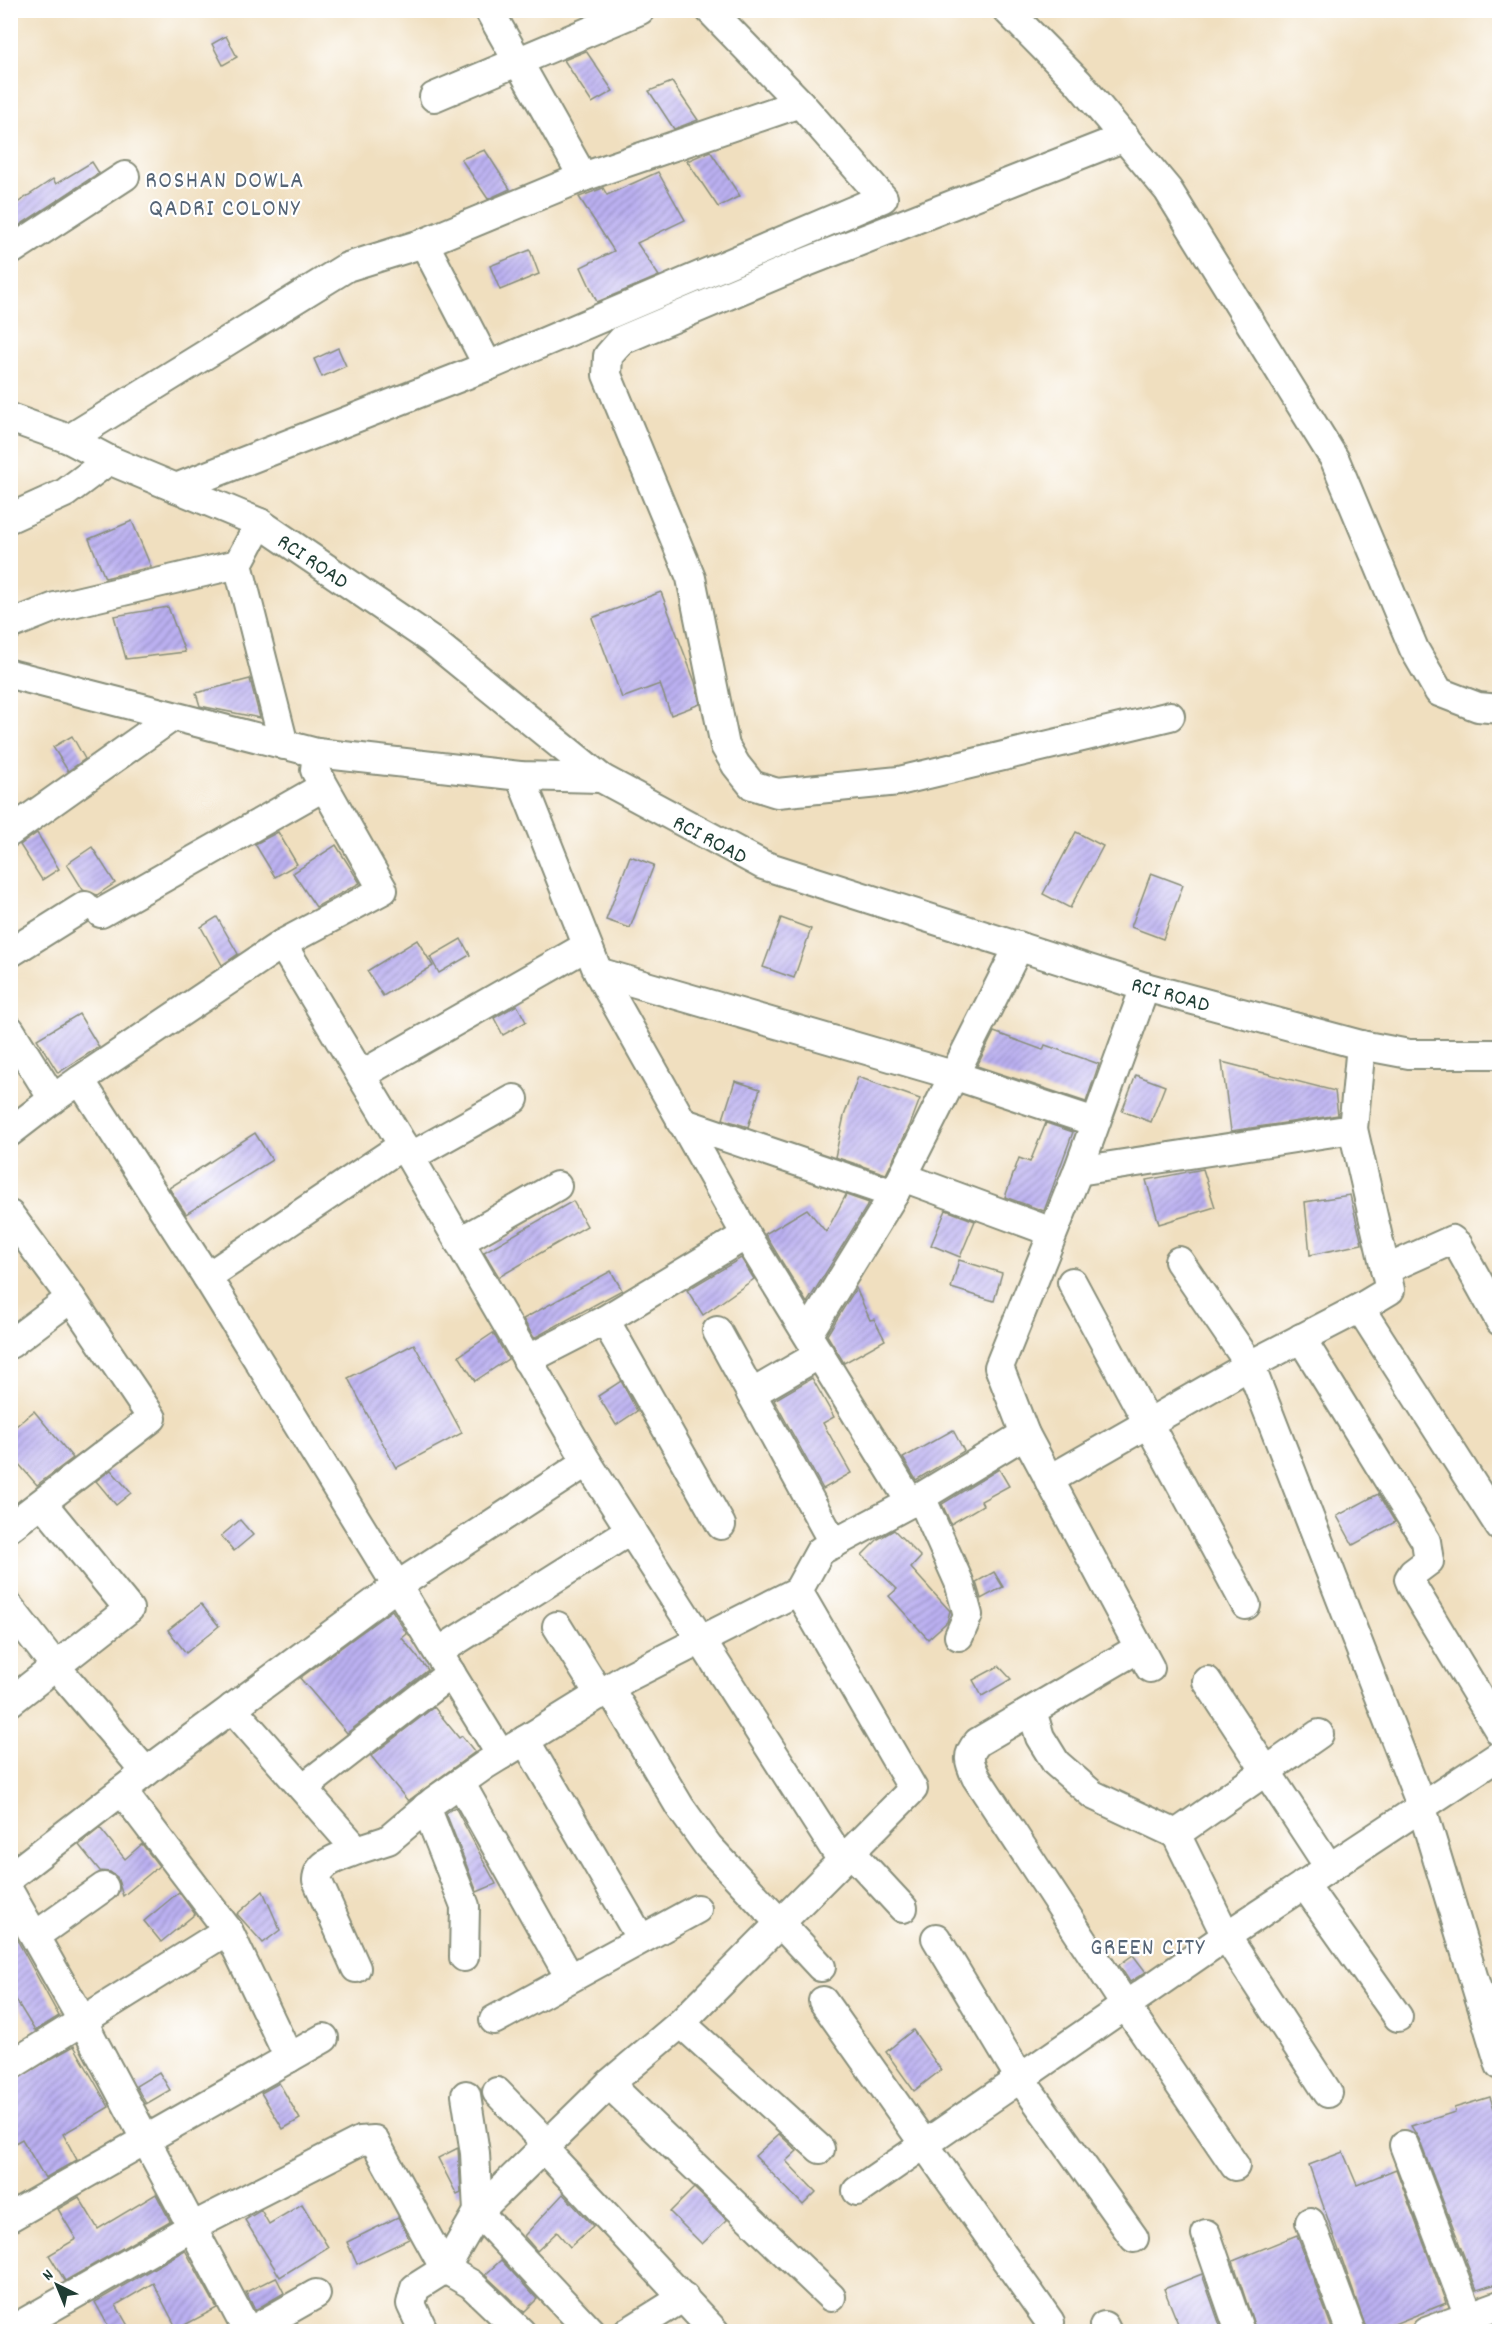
<svg xmlns="http://www.w3.org/2000/svg" width="1510" height="2342" font-family="Dekko,sans-serif">
  <defs>
    <pattern id="building-hatch" width="6" height="6" patternUnits="userSpaceOnUse" patternTransform="scale(1.5)"><rect width="6" height="6" fill="#bbb0f1"/><path d="M-1 1l2-2M0 6l6-6M5 7l2-2" fill="none" stroke="#9790c4"/></pattern>
  </defs>
  <rect width="100%" height="100%" fill="#fff"/>
  <filter id="ink" filterUnits="userSpaceOnUse"><feTurbulence type="fractalNoise" baseFrequency=".0167" numOctaves="2"/><feDisplacementMap in="SourceGraphic" scale="12" xChannelSelector="R" yChannelSelector="G"/><feConvolveMatrix kernelMatrix="1 2 1 2 8 2 1 2 1" color-interpolation-filters="sRGB"/></filter>
  <filter id="wash" filterUnits="userSpaceOnUse"><feTurbulence type="fractalNoise" baseFrequency=".008" numOctaves="4" result="noise"/><feDisplacementMap in="SourceGraphic" scale="24" xChannelSelector="R" yChannelSelector="G"/><feGaussianBlur stdDeviation="1.35" result="paint"/><feColorMatrix in="noise" values="0 0 0 0 0 0 0 0 0 0 0 0 0 0 0 0 0 1.4 0 .05"/><feComposite in="paint" operator="in"/></filter>
  <g filter="url(#wash)">
    <rect width="100%" height="100%" fill="#f0dfbf"/>
    <g id="blocks">
      <g fill="url(#building-hatch)">
        <path d="M 226,36 L 237,57 L 223,65 L 212,44 Z"/>
        <path d="M 586,51 L 613,91 L 592,103 L 564,60 Z"/>
        <path d="M 672,82 L 698,120 L 674,129 L 649,91 Z"/>
        <path d="M 485,150 L 510,189 L 488,199 L 461,159 Z"/>
        <path d="M 710,151 L 740,196 L 718,207 L 687,161 Z"/>
        <path d="M 92,162 L 99,173 L 17,227 L 10,218 L 10,208 L 53,179 L 56,184 Z"/>
        <path d="M 658,172 L 685,220 L 637,243 L 659,276 L 597,302 L 581,267 L 614,251 L 579,197 L 603,188 L 607,195 Z"/>
        <path d="M 530,250 L 539,274 L 500,290 L 490,266 Z"/>
        <path d="M 338,348 L 346,366 L 322,377 L 314,359 Z"/>
        <path d="M 132,521 L 151,567 L 105,578 L 89,539 Z"/>
        <path d="M 661,592 L 695,682 L 700,704 L 671,715 L 660,684 L 622,698 L 592,618 Z"/>
        <path d="M 168,607 L 185,652 L 126,659 L 114,616 Z"/>
        <path d="M 250,679 L 260,718 L 200,706 L 196,693 Z"/>
        <path d="M 72,736 L 85,759 L 68,771 L 53,747 Z"/>
        <path d="M 278,832 L 297,864 L 275,877 L 255,844 Z"/>
        <path d="M 1076,832 L 1103,846 L 1070,908 L 1043,894 Z"/>
        <path d="M 37,833 L 59,869 L 42,880 L 20,845 Z"/>
        <path d="M 336,845 L 360,883 L 316,907 L 293,873 Z"/>
        <path d="M 92,847 L 115,883 L 97,895 L 83,890 L 67,864 Z"/>
        <path d="M 630,856 L 654,865 L 630,928 L 606,920 Z"/>
        <path d="M 1151,873 L 1183,885 L 1163,939 L 1131,927 Z"/>
        <path d="M 217,917 L 238,954 L 222,965 L 201,927 Z"/>
        <path d="M 781,918 L 811,929 L 794,978 L 763,967 Z"/>
        <path d="M 461,939 L 470,955 L 439,973 L 430,957 Z"/>
        <path d="M 417,940 L 433,966 L 383,996 L 367,971 Z"/>
        <path d="M 517,1005 L 526,1022 L 503,1035 L 494,1018 Z"/>
        <path d="M 79,1014 L 99,1047 L 58,1073 L 37,1039 Z"/>
        <path d="M 994,1032 L 1043,1050 L 1045,1045 L 1099,1064 L 1086,1102 L 977,1066 Z"/>
        <path d="M 1222,1062 L 1335,1091 L 1338,1115 L 1231,1131 Z"/>
        <path d="M 1136,1075 L 1165,1086 L 1151,1122 L 1122,1111 Z"/>
        <path d="M 858,1077 L 920,1099 L 910,1125 L 886,1174 L 835,1157 L 844,1116 Z"/>
        <path d="M 735,1081 L 760,1089 L 748,1127 L 723,1119 Z"/>
        <path d="M 1046,1123 L 1073,1132 L 1044,1211 L 1005,1197 L 1019,1158 L 1030,1162 Z"/>
        <path d="M 255,1133 L 272,1160 L 186,1214 L 169,1188 Z"/>
        <path d="M 1203,1169 L 1215,1207 L 1159,1224 L 1146,1180 Z"/>
        <path d="M 846,1195 L 869,1203 L 807,1303 L 765,1234 L 807,1209 L 826,1232 Z"/>
        <path d="M 1350,1195 L 1362,1244 L 1310,1255 L 1305,1202 Z"/>
        <path d="M 573,1201 L 587,1226 L 499,1277 L 484,1252 Z"/>
        <path d="M 946,1210 L 975,1221 L 960,1257 L 931,1245 Z"/>
        <path d="M 741,1258 L 754,1279 L 703,1315 L 687,1290 Z"/>
        <path d="M 959,1260 L 1002,1273 L 994,1301 L 951,1288 Z"/>
        <path d="M 611,1271 L 622,1290 L 534,1338 L 523,1319 Z"/>
        <path d="M 856,1288 L 870,1320 L 874,1319 L 885,1340 L 844,1363 L 827,1335 Z"/>
        <path d="M 493,1333 L 508,1359 L 475,1381 L 459,1356 Z"/>
        <path d="M 414,1344 L 462,1433 L 396,1468 L 348,1378 Z"/>
        <path d="M 812,1378 L 834,1417 L 823,1423 L 851,1473 L 823,1489 L 774,1400 Z"/>
        <path d="M 621,1381 L 637,1411 L 616,1425 L 598,1396 Z"/>
        <path d="M 34,1411 L 73,1458 L 37,1485 L 10,1454 L 10,1431 Z"/>
        <path d="M 953,1430 L 964,1451 L 916,1480 L 903,1458 Z"/>
        <path d="M 999,1469 L 1009,1486 L 981,1501 L 983,1505 L 951,1524 L 942,1504 Z"/>
        <path d="M 111,1470 L 131,1493 L 116,1505 L 96,1481 Z"/>
        <path d="M 1378,1494 L 1395,1522 L 1353,1545 L 1337,1516 Z"/>
        <path d="M 240,1520 L 253,1535 L 234,1551 L 221,1536 Z"/>
        <path d="M 894,1530 L 921,1557 L 911,1568 L 950,1611 L 947,1622 L 928,1639 L 889,1596 L 897,1589 L 862,1555 L 878,1539 Z"/>
        <path d="M 994,1572 L 1003,1587 L 981,1599 L 976,1582 Z"/>
        <path d="M 201,1604 L 219,1626 L 186,1653 L 168,1630 Z"/>
        <path d="M 392,1610 L 407,1634 L 402,1638 L 428,1670 L 347,1733 L 300,1678 Z"/>
        <path d="M 999,1666 L 1011,1679 L 982,1696 L 973,1680 Z"/>
        <path d="M 434,1707 L 459,1738 L 462,1736 L 475,1752 L 408,1801 L 371,1756 Z"/>
        <path d="M 455,1807 L 496,1884 L 477,1892 L 446,1813 Z"/>
        <path d="M 100,1828 L 125,1859 L 142,1844 L 159,1866 L 123,1896 L 117,1877 L 110,1872 L 100,1871 L 79,1845 Z"/>
        <path d="M 263,1891 L 280,1930 L 263,1943 L 237,1914 Z"/>
        <path d="M 179,1892 L 195,1914 L 161,1942 L 144,1921 Z"/>
        <path d="M 10,1927 L 59,2016 L 35,2031 L 10,1990 Z"/>
        <path d="M 1133,1955 L 1146,1972 L 1130,1982 L 1119,1965 Z"/>
        <path d="M 913,2030 L 941,2070 L 914,2091 L 886,2052 Z"/>
        <path d="M 74,2046 L 109,2107 L 63,2134 L 77,2160 L 45,2178 L 22,2139 L 10,2146 L 10,2082 Z"/>
        <path d="M 159,2072 L 170,2090 L 146,2104 L 136,2086 Z"/>
        <path d="M 279,2083 L 300,2119 L 283,2129 L 261,2093 Z"/>
        <path d="M 1490,2097 L 1500,2125 L 1500,2283 L 1477,2290 L 1419,2139 L 1411,2126 L 1455,2112 L 1454,2108 Z"/>
        <path d="M 779,2134 L 797,2151 L 786,2161 L 816,2192 L 803,2205 L 755,2156 Z"/>
        <path d="M 458,2148 L 461,2193 L 457,2195 L 438,2158 Z"/>
        <path d="M 1343,2152 L 1357,2185 L 1396,2169 L 1446,2303 L 1377,2331 L 1367,2331 L 1309,2165 Z"/>
        <path d="M 694,2188 L 727,2220 L 702,2244 L 670,2212 Z"/>
        <path d="M 156,2194 L 170,2221 L 65,2281 L 49,2255 L 76,2239 L 58,2209 L 79,2197 L 98,2229 Z"/>
        <path d="M 563,2194 L 593,2226 L 570,2247 L 557,2232 L 537,2251 L 524,2236 Z"/>
        <path d="M 302,2204 L 328,2247 L 280,2277 L 245,2220 L 261,2210 L 269,2224 Z"/>
        <path d="M 398,2217 L 409,2239 L 357,2264 L 347,2242 Z"/>
        <path d="M 1297,2235 L 1333,2331 L 1256,2331 L 1233,2261 Z"/>
        <path d="M 185,2250 L 217,2308 L 177,2329 L 153,2283 L 116,2305 L 131,2331 L 111,2331 L 95,2302 Z"/>
        <path d="M 501,2260 L 537,2299 L 524,2312 L 485,2275 Z"/>
        <path d="M 1202,2274 L 1222,2331 L 1181,2331 L 1164,2289 Z"/>
        <path d="M 276,2277 L 284,2293 L 255,2310 L 246,2292 Z"/>
      </g>
    </g>
  </g>
  <g filter="url(#ink)">
    <use href="#blocks" fill-opacity="0" stroke="#888e7a" stroke-width="1.5"/>
    <g fill="none" stroke-linecap="round" stroke-linejoin="round">
      <g stroke="#888e7a" stroke-width="32">
        <g id="minor">
          <path d="M 489,10 L 583,177"/>
          <path d="M 1007,10 L 1078,82 L 1168,190 L 1335,460 L 1414,649 L 1439,692 L 1478,707 L 1500,709"/>
          <path d="M 434,97 L 640,10"/>
          <path d="M 1125,137 L 799,265 L 622,340 L 608,356 L 607,375 L 691,578 L 725,746 L 736,765 L 752,785 L 777,793 L 899,781 L 1170,716"/>
          <path d="M 424,243 L 488,366"/>
          <path d="M 10,251 L 125,176"/>
          <path d="M 10,418 L 69,439 L 109,460 L 260,523 L 430,639 L 601,778 L 763,865 L 1145,987 L 1361,1045 L 1409,1054 L 1500,1054"/>
          <path d="M 69,439 L 347,267 L 424,243 L 583,177 L 800,103"/>
          <path d="M 176,488 L 488,366 L 883,198 L 800,103 L 710,10"/>
          <path d="M 10,518 L 65,493 L 109,460"/>
          <path d="M 238,564 L 284,745"/>
          <path d="M 10,625 L 55,607 L 238,564 L 260,523"/>
          <path d="M 10,674 L 317,753 L 520,776 L 601,778"/>
          <path d="M 520,776 L 598,972 L 746,1235 L 911,1503"/>
          <path d="M 10,832 L 172,717"/>
          <path d="M 101,913 L 323,787"/>
          <path d="M 282,944 L 410,1157 L 587,1462 L 841,1859"/>
          <path d="M 10,953 L 85,906"/>
          <path d="M 598,972 L 953,1075 L 1095,1122"/>
          <path d="M 10,1030 L 53,1099 L 80,1080 L 207,1277"/>
          <path d="M 361,1075 L 587,946"/>
          <path d="M 80,1080 L 282,944 L 383,890 L 315,770 L 317,753"/>
          <path d="M 681,1122 L 894,1194"/>
          <path d="M 1353,1129 L 1361,1045"/>
          <path d="M 10,1132 L 53,1099"/>
          <path d="M 403,1145 L 207,1277 L 501,1755"/>
          <path d="M 410,1157 L 514,1099"/>
          <path d="M 1078,1171 L 999,1367 L 1025,1434 L 1150,1668"/>
          <path d="M 903,1177 L 1052,1232"/>
          <path d="M 10,1215 L 71,1298 L 152,1418 L 10,1527"/>
          <path d="M 459,1242 L 557,1186"/>
          <path d="M 1179,1261 L 1250,1365 L 1421,1805 L 1500,2065"/>
          <path d="M 1385,1270 L 1452,1240 L 1458,1245 L 1500,1321"/>
          <path d="M 1072,1282 L 1246,1605"/>
          <path d="M 1360,1308 L 1500,1527"/>
          <path d="M 605,1320 L 721,1525"/>
          <path d="M 717,1331 L 834,1544"/>
          <path d="M 808,1334 L 894,1194 L 1019,946"/>
          <path d="M 1301,1338 L 1426,1541 L 1429,1561 L 1413,1573 L 1409,1579 L 1412,1586 L 1500,1732"/>
          <path d="M 10,1344 L 71,1298"/>
          <path d="M 527,1360 L 605,1320 L 746,1235"/>
          <path d="M 751,1394 L 820,1354"/>
          <path d="M 1049,1480 L 1250,1365 L 1360,1308 L 1390,1290 L 1353,1129 L 1078,1171 L 1145,987"/>
          <path d="M 921,1497 L 959,1582 L 968,1615 L 959,1636"/>
          <path d="M 10,1608 L 57,1668 L 146,1772"/>
          <path d="M 557,1626 L 600,1695"/>
          <path d="M 1139,1648 L 978,1742 C 966,1755 969,1762 976,1777 L 1126,2006 L 1235,2166"/>
          <path d="M 438,1652 L 631,1530"/>
          <path d="M 1207,1681 L 1329,1867"/>
          <path d="M 610,1689 L 680,1807 L 708,1846 L 821,1967"/>
          <path d="M 10,1702 L 129,1609 L 43,1504"/>
          <path d="M 232,1708 L 357,1850 C 342,1857 318,1861 317,1880 L 356,1968"/>
          <path d="M 1032,1711 L 1040,1737 L 1056,1763 L 1093,1795 L 1176,1834 L 1226,1936 L 1328,2093"/>
          <path d="M 525,1740 L 641,1939"/>
          <path d="M 461,1784 L 570,1978"/>
          <path d="M 303,1788 L 451,1673"/>
          <path d="M 122,1791 L 228,1930 L 289,2058"/>
          <path d="M 426,1807 L 465,1906 L 464,1957"/>
          <path d="M 1176,1834 L 1319,1734"/>
          <path d="M 357,1850 L 388,1840 L 434,1801 L 485,1765 L 626,1678 L 798,1591 L 820,1551 L 921,1497 L 1025,1434"/>
          <path d="M 850,1851 L 903,1908"/>
          <path d="M 10,1877 L 146,1772 L 397,1586 L 587,1462"/>
          <path d="M 1304,1884 L 1398,2017"/>
          <path d="M 10,1893 L 82,2020 L 248,2332"/>
          <path d="M 35,1936 L 104,1887"/>
          <path d="M 936,1938 L 1020,2078 L 1134,2238"/>
          <path d="M 823,2001 L 1050,2322"/>
          <path d="M 494,2020 L 697,1909"/>
          <path d="M 681,2023 L 820,2149"/>
          <path d="M 10,2066 L 228,1930"/>
          <path d="M 609,2084 L 831,2297"/>
          <path d="M 497,2092 L 548,2145"/>
          <path d="M 466,2095 L 475,2153 L 478,2212 L 591,2332"/>
          <path d="M 1404,2145 L 1475,2332"/>
          <path d="M 544,2149 L 715,2332"/>
          <path d="M 857,2191 L 1226,1936 L 1500,1755"/>
          <path d="M 10,2217 L 324,2038"/>
          <path d="M 1310,2222 L 1351,2332"/>
          <path d="M 1206,2234 L 1240,2332"/>
          <path d="M 1104,2326 L 1107,2332"/>
          <path d="M 10,2331 L 192,2227 L 360,2141 L 374,2140 L 445,2269 L 471,2284 L 521,2332"/>
          <path d="M 249,2332 L 316,2294"/>
          <path d="M 424,2332 L 411,2304 L 415,2288 L 445,2269 L 478,2212 L 609,2084 L 681,2023 L 913,1789 L 798,1591"/>
          <path d="M 628,2332 L 684,2297"/>
          <path d="M 1426,2332 L 1500,2305"/>
        </g>
      </g>
      <use href="#minor" stroke="#fff" stroke-width="28"/>
    </g>
  </g>
  <g text-anchor="middle" stroke-width="4.5" stroke-linejoin="round" paint-order="stroke">
    <g font-size="22" fill="#1f3d34" stroke="#fff">
      <text transform="translate(314 560) rotate(34)" y="8">RCI ROAD</text>
      <text transform="translate(711 838) rotate(28)" y="8">RCI ROAD</text>
      <text transform="translate(1171 993) rotate(16)" y="8">RCI ROAD</text>
    </g>
    <g font-size="24" letter-spacing="1.5" fill="#566576" stroke="#fff">
      <text x="225" y="187">ROSHAN DOWLA<tspan x="225" dy="28">QADRI COLONY</tspan></text>
      <text x="1148" y="1954">GREEN CITY</text>
    </g>
  </g>
  <rect width="1510" height="2342" fill="none" stroke="#fff" stroke-width="36"/>
  <g transform="translate(57 2285) rotate(317)" stroke="#ffffff" stroke-width="4.5" paint-order="stroke">
  <path d="M0-4.5L10 22L0 15L-10 22Z" fill="#1f3d34"/>
  <text y="-9" font-size="16" font-weight="bold" text-anchor="middle" fill="#1f3d34">N</text>
  </g>
</svg>
